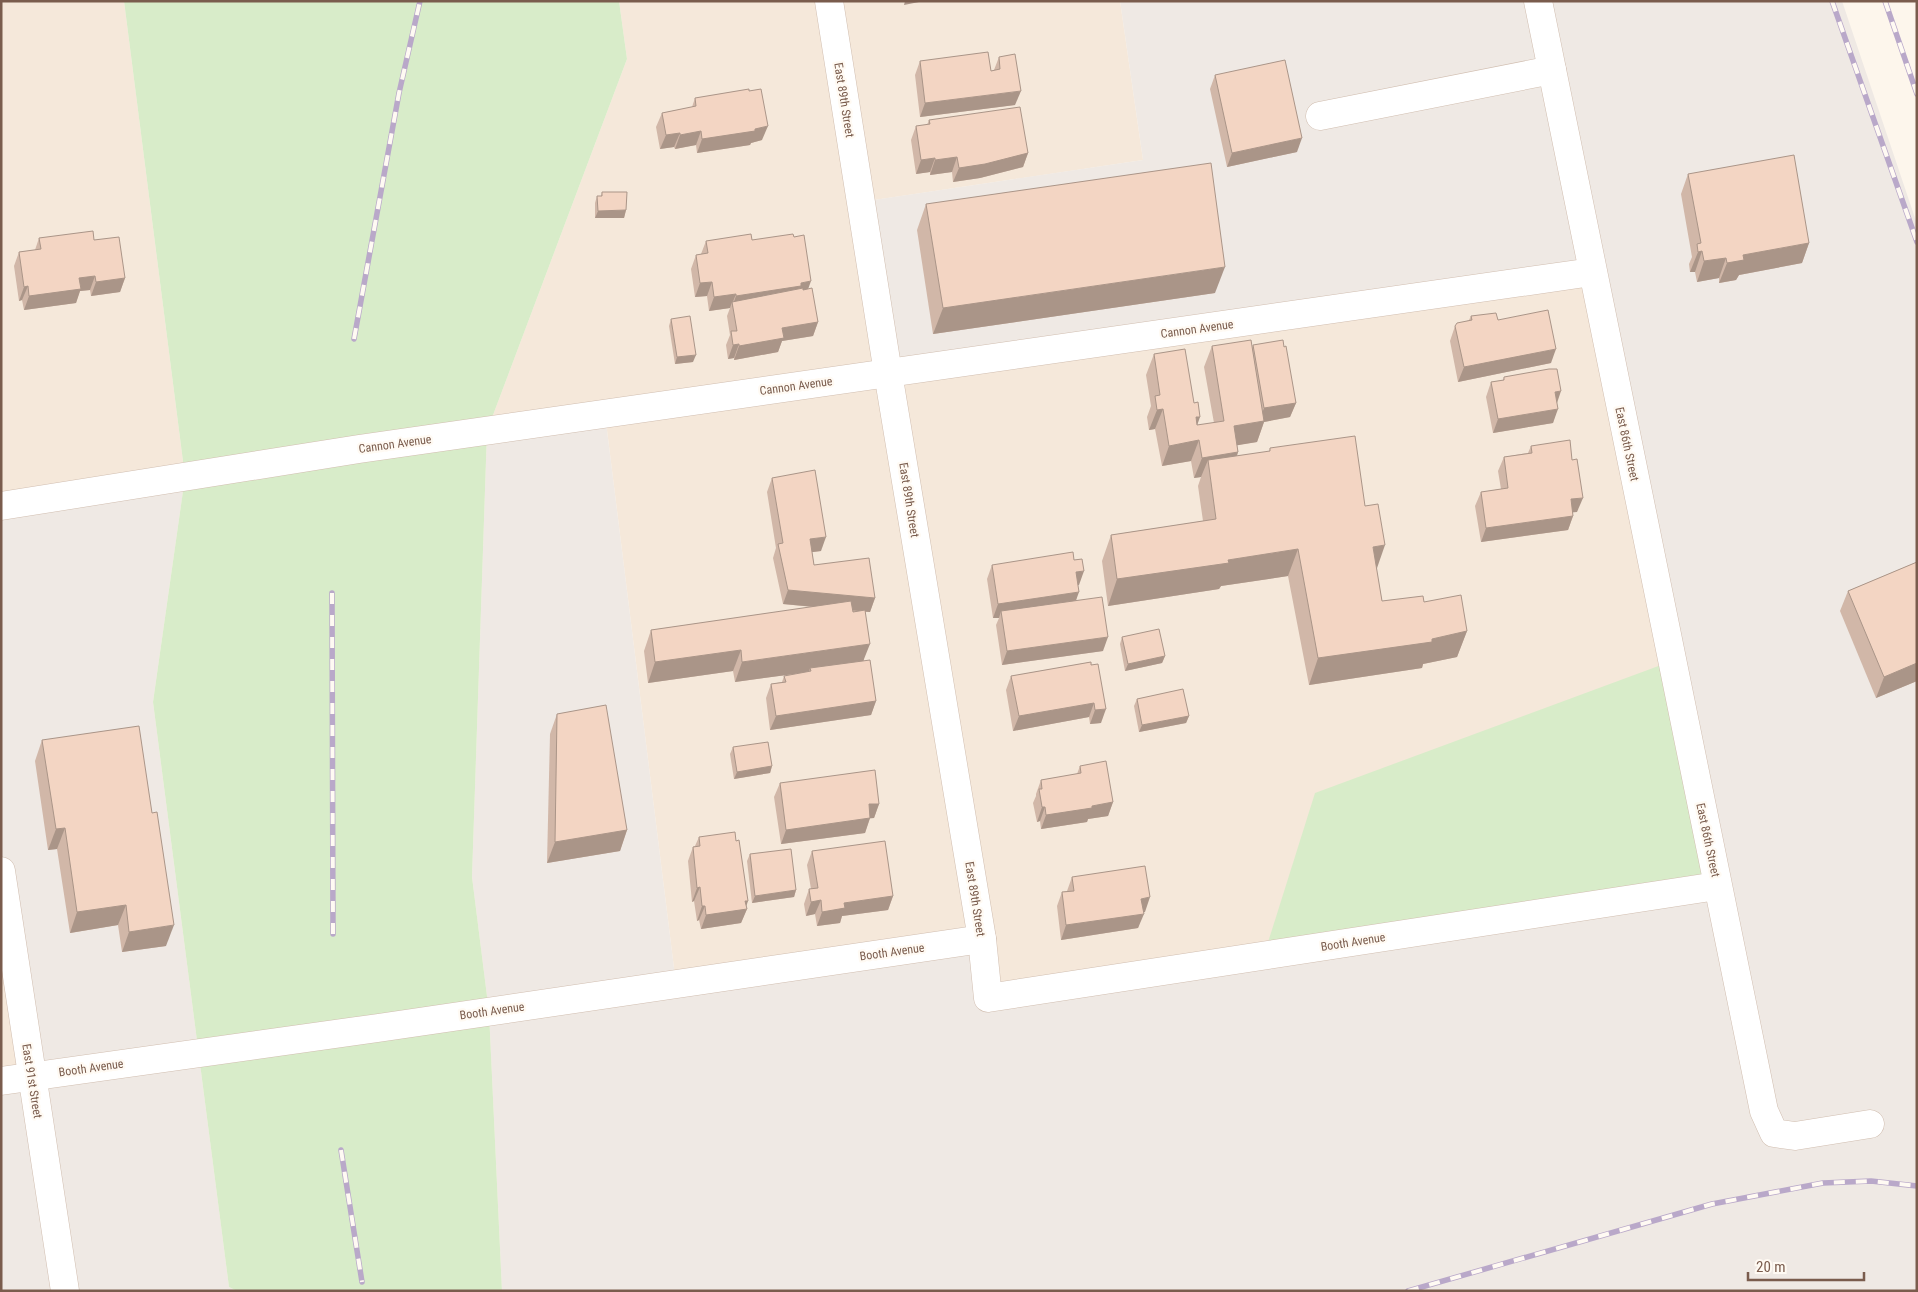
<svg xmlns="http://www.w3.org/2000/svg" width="1918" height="1292" font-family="'Roboto Condensed',sans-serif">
  <rect width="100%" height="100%" fill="#fdf6ec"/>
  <g fill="#f5e8da">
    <path d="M 1,1 L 124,1 L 185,477 L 1,506 Z"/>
    <path d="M 619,1 L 1120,1 L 1143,160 L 861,202 L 1592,272 L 1672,661 L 1263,955 L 988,998 L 676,984 L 605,414 L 487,431 L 627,59 Z"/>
    <path d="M 1,871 L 31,1076 L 1,1081 Z"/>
  </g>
  <g fill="#efe9e4">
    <path d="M 1120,1 L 1842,1 L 1917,224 L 1917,1291 L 502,1291 L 489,1012 L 472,877 L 487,431 L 605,414 L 676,984 L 982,939 L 988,997 L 1717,886 L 1592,273 L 888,373 L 860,202 L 1143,160 Z"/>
    <path d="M 185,477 L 153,702 L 229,1287 L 237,1291 L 1,1291 L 1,1081 L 31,1077 L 1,871 L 1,506 Z"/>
  </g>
  <g fill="#d8ecc9">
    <path d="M 124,1 L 619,1 L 627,59 L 487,431 L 472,877 L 489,1012 L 502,1291 L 237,1291 L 229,1287 L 153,702 L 185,477 Z"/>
    <path d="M 1672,661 L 1717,886 L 1264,955 L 1315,793 Z"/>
  </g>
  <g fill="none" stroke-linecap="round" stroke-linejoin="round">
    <g stroke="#d1beb0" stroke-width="29">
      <g id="minor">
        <path d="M 829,1 L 888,373 L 982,939 L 988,998 L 1717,886"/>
        <path d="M 1538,1 L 1764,1111 L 1774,1133 L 1795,1136 L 1870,1124"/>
        <path d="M 1320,116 L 1552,70"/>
        <path d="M 1,506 L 359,449 L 1592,272"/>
        <path d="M 1,871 L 65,1291"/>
        <path d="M 1,1081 L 378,1028 L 982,939"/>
      </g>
    </g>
    <use href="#minor" stroke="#fff" stroke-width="28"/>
    <g stroke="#b9a8c9" stroke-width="5.5">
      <g id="rail">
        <path d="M 1832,1 L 1917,242"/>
        <path d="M 1885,1 L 1917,94"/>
        <path d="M 354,339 L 399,93 L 420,1"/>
        <path d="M 332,593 L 333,934"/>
        <path d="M 341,1150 L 362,1282"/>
        <path d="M 1408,1291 L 1712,1204 L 1823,1183 L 1871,1181 L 1917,1186"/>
      </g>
    </g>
    <use href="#rail" stroke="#fffaf3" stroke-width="4" stroke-dasharray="11" stroke-linecap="butt"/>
  </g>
  <g fill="#d1b7a8">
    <path d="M 999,57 L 1015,105 L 920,117 L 915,75 L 920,61 L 991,71 L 994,70 Z"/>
    <path d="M 1215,75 L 1297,152 L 1227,167 L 1210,89 Z"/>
    <path d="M 695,98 L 762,140 L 751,143 L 750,145 L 697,153 L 696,145 L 675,149 L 674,147 L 660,149 L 656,127 L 662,113 L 692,107 Z"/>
    <path d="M 929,120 L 1028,153 L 1023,167 L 980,178 L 953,182 L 952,172 L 930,175 L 930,172 L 916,174 L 911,140 L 916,126 L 927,125 Z"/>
    <path d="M 1688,174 L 1809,243 L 1802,263 L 1739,275 L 1736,280 L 1719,283 L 1719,278 L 1697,282 L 1695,272 L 1690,272 L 1689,264 L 1692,257 L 1681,194 Z"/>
    <path d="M 602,192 L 626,210 L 624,218 L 595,218 L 595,203 L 597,196 L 601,196 Z"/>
    <path d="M 926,204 L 1215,293 L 933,334 L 917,230 Z"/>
    <path d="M 39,238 L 94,240 L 125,278 L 120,292 L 91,296 L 90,290 L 80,291 L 76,303 L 24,310 L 22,300 L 19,301 L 14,266 L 19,252 L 35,250 Z"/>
    <path d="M 752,240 L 808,289 L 818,322 L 813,336 L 782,341 L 778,352 L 734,360 L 734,358 L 728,359 L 726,345 L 730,335 L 727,316 L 730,308 L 709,311 L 707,296 L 695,297 L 691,269 L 696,255 L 701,254 L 706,241 Z"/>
    <path d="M 1471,316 L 1498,320 L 1551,363 L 1458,382 L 1450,341 L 1455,326 L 1469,320 Z"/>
    <path d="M 671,319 L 693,362 L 675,364 L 669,326 Z"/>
    <path d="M 1253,345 L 1296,403 L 1290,417 L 1264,422 L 1257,442 L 1237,445 L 1238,452 L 1237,456 L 1269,452 L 1270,448 L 1365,506 L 1382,601 L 1424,602 L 1467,631 L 1457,657 L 1423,664 L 1422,668 L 1309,685 L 1288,576 L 1221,586 L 1219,589 L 1108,606 L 1102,561 L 1111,535 L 1203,521 L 1198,486 L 1201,477 L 1194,478 L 1191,461 L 1162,466 L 1155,429 L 1149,430 L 1147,417 L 1151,406 L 1146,375 L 1154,354 L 1197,425 L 1214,423 L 1204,367 L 1212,346 L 1252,348 Z"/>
    <path d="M 1504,377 L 1557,403 L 1553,423 L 1493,433 L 1486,397 L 1491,382 L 1503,380 Z"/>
    <path d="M 1531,446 L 1577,512 L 1573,512 L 1573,516 L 1568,530 L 1481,542 L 1475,506 L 1481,492 L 1501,489 L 1498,471 L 1504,457 L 1528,453 Z"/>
    <path d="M 772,478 L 821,551 L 812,552 L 814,565 L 875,598 L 870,612 L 865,612 L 864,661 L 876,701 L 871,715 L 770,730 L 766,698 L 771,684 L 782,682 L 784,676 L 802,673 L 735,682 L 733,671 L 648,683 L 644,651 L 651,630 L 813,607 L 783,604 L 773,558 L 776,548 L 767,492 Z"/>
    <path d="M 1917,562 L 1917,681 L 1876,698 L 1840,611 L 1848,591 Z"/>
    <path d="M 992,565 L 1079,585 L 1078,585 L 1076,601 L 1103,651 L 1002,665 L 996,625 L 999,618 L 993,618 L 987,579 Z"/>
    <path d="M 1122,637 L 1165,656 L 1162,663 L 1125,671 L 1120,644 Z"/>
    <path d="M 1091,662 L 1101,723 L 1090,724 L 1089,717 L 1013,731 L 1006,690 L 1011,676 Z"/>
    <path d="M 1137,699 L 1189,716 L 1186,723 L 1139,732 L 1134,706 Z"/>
    <path d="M 557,714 L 627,830 L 620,851 L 547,863 L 550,734 Z"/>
    <path d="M 42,740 L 166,946 L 122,952 L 118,925 L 70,933 L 57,849 L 48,850 L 35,761 Z"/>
    <path d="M 733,747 L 772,766 L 770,773 L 734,779 L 730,754 Z"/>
    <path d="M 1080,766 L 1113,802 L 1108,816 L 1088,819 L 1087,822 L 1041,829 L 1040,821 L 1037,822 L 1033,803 L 1036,796 L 1036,794 L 1041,780 L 1077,774 Z"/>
    <path d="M 780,783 L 879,804 L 874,818 L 870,818 L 865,833 L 781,844 L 774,797 Z"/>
    <path d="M 699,837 L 746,906 L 747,909 L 741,923 L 701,929 L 699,920 L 697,921 L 694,901 L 692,902 L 688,861 L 693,847 L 695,846 Z"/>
    <path d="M 812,851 L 893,896 L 888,910 L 842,916 L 840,923 L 817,926 L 815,914 L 806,916 L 804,904 L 809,889 L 811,889 L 807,865 Z"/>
    <path d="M 750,854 L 796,890 L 794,897 L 752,903 L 747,861 Z"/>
    <path d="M 1072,877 L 1145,912 L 1143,912 L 1138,928 L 1061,940 L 1057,906 L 1062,892 L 1067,891 Z"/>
  </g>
  <g fill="#aa9588">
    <path d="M 905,1 L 924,1 L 904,5 Z"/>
    <path d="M 1021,91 L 1015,105 L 920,117 L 925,103 Z"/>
    <path d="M 768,126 L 762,140 L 751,143 L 750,145 L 697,153 L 702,139 Z"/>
    <path d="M 701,131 L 696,145 L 675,149 L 680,135 Z"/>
    <path d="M 680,133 L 674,147 L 660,149 L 666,135 Z"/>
    <path d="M 1302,138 L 1297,152 L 1227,167 L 1232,153 Z"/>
    <path d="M 1028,153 L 1023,167 L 980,178 L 953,182 L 959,168 Z"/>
    <path d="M 957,157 L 952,172 L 930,175 L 935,160 Z"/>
    <path d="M 935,158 L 930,172 L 916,174 L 921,160 Z"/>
    <path d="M 626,210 L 624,218 L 595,218 L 598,211 Z"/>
    <path d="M 1809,243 L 1802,263 L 1739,275 L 1736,280 L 1719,283 L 1727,263 L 1743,255 Z"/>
    <path d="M 1702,251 L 1695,272 L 1690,272 L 1698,252 Z"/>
    <path d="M 1726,258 L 1719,278 L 1697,282 L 1704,261 Z"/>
    <path d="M 1225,267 L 1215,293 L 933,334 L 943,308 Z"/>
    <path d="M 95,276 L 90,290 L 80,291 L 76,303 L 24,310 L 29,296 L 79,278 Z"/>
    <path d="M 125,278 L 120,292 L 91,296 L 96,282 Z"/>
    <path d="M 811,281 L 806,295 L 732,307 L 736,296 Z"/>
    <path d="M 712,282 L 707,296 L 695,297 L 700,283 Z"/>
    <path d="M 28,286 L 22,300 L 19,301 L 24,287 Z"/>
    <path d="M 736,294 L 732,304 L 732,302 L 730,308 L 709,311 L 714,297 Z"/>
    <path d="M 818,322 L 813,336 L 782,341 L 778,352 L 734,360 L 739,346 L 782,328 Z"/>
    <path d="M 739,344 L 734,358 L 728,359 L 733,345 Z"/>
    <path d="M 1556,349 L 1551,363 L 1458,382 L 1464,367 Z"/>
    <path d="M 696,355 L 693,362 L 675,364 L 677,357 Z"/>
    <path d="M 1561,391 L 1556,406 L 1555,392 Z"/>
    <path d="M 1296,403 L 1290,417 L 1264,422 L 1257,442 L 1227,447 L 1234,426 L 1259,422 L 1264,408 Z"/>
    <path d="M 1163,409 L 1155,429 L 1149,430 L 1157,410 Z"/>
    <path d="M 1558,409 L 1553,423 L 1493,433 L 1498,419 Z"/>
    <path d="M 1196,417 L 1200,417 L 1193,437 Z"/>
    <path d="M 1199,440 L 1191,461 L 1162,466 L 1169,446 Z"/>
    <path d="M 1238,452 L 1231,473 L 1208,460 L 1201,477 L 1194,478 L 1202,458 Z"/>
    <path d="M 1583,498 L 1577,512 L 1566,513 L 1571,499 Z"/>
    <path d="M 1573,516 L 1568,530 L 1481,542 L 1486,528 Z"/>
    <path d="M 826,537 L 821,551 L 805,553 L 810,539 Z"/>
    <path d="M 1385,545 L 1376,571 L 1373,547 Z"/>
    <path d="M 1298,549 L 1288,576 L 1221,586 L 1219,589 L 1108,606 L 1117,579 L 1228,560 Z"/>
    <path d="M 1084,571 L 1079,585 L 1071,586 L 1076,572 Z"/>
    <path d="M 788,590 L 875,598 L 870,612 L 783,604 Z"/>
    <path d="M 1079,592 L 1074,606 L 1001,611 L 999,618 L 993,618 L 998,604 Z"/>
    <path d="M 1467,631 L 1457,657 L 1423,664 L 1422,668 L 1309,685 L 1318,658 L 1432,639 Z"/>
    <path d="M 1108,637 L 1103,651 L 1002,665 L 1007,651 Z"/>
    <path d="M 870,644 L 862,664 L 810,668 L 809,672 L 735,682 L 742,662 Z"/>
    <path d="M 741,650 L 733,671 L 648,683 L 655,662 Z"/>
    <path d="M 1165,656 L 1162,663 L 1125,671 L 1128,664 Z"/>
    <path d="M 1917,663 L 1917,681 L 1876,698 L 1884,677 Z"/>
    <path d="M 876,701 L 871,715 L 770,730 L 776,716 Z"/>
    <path d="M 1094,703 L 1089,717 L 1013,731 L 1019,716 Z"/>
    <path d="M 1106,709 L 1101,723 L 1090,724 L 1095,710 Z"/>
    <path d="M 1189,716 L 1186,723 L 1139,732 L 1142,725 Z"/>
    <path d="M 772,766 L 770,773 L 734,779 L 737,772 Z"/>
    <path d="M 1113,802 L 1108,816 L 1088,819 L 1087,822 L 1041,829 L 1046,815 Z"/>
    <path d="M 869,804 L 879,804 L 874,818 L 864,819 Z"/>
    <path d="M 1042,807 L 1045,807 L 1040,821 L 1037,822 Z"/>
    <path d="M 870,818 L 865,833 L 781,844 L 786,830 Z"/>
    <path d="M 65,828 L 57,849 L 48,850 L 56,829 Z"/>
    <path d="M 627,830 L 620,851 L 547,863 L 555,842 Z"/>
    <path d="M 700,887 L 694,901 L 692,902 L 697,888 Z"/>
    <path d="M 796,890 L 794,897 L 752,903 L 755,896 Z"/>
    <path d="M 893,896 L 888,910 L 842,916 L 840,923 L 817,926 L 822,912 L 844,903 Z"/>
    <path d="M 1150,897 L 1145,912 L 1136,913 L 1141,899 Z"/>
    <path d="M 821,900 L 815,914 L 806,916 L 811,902 Z"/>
    <path d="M 745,901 L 748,901 L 745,910 L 747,909 L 741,923 L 701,929 L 706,915 Z"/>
    <path d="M 126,905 L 118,925 L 70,933 L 77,912 Z"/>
    <path d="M 702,906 L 705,906 L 699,920 L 697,921 Z"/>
    <path d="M 1144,914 L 1138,928 L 1061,940 L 1066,925 Z"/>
    <path d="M 174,925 L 166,946 L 122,952 L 129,932 Z"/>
  </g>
  <g fill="#f3d5c3" stroke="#aa9588">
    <path d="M 988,52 L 991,71 L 1000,69 L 999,57 L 1015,54 L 1021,91 L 925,103 L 920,61 Z"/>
    <path d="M 1285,60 L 1302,138 L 1232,153 L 1215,75 Z"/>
    <path d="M 749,89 L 749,91 L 761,89 L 768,126 L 755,129 L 755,131 L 702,139 L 701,131 L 680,135 L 680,133 L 666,135 L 662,113 L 696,106 L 695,98 Z"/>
    <path d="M 1020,107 L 1028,153 L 985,164 L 959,168 L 957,157 L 935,160 L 935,158 L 921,160 L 916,126 L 930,124 L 929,120 Z"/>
    <path d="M 1794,155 L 1809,243 L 1743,255 L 1744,260 L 1727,263 L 1726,258 L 1704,261 L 1702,251 L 1698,252 L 1697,244 L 1701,243 L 1688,174 Z"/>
    <path d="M 1211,163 L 1225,267 L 943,308 L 926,204 Z"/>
    <path d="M 602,192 L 627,192 L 626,210 L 598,211 L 597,196 L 602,196 Z"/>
    <path d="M 93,231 L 94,240 L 119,237 L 125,278 L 96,282 L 95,276 L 79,278 L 81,289 L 29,296 L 28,286 L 24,287 L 19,252 L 41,249 L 39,238 Z"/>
    <path d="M 751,234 L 752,240 L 793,234 L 794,237 L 804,235 L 811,281 L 801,283 L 801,286 L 736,296 L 736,294 L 714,297 L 712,282 L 700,283 L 696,255 L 708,253 L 706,241 Z"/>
    <path d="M 803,288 L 803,290 L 812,288 L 818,322 L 782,328 L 784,338 L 739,346 L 739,344 L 733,345 L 731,331 L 737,331 L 732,302 Z"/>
    <path d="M 1548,310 L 1556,349 L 1464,367 L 1455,326 L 1457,323 L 1472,320 L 1471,316 L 1496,313 L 1498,320 Z"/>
    <path d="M 690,316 L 696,355 L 677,357 L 671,319 Z"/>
    <path d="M 1251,340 L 1264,421 L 1234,426 L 1238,452 L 1202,458 L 1199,440 L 1169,446 L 1163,409 L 1157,410 L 1155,396 L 1160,395 L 1154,354 L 1185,349 L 1194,403 L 1198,402 L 1200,417 L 1196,417 L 1197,425 L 1224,421 L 1212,346 Z"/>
    <path d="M 1283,340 L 1284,347 L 1286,346 L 1296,403 L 1264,408 L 1253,345 Z"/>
    <path d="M 1549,369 L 1557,369 L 1561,391 L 1555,392 L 1558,409 L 1498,419 L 1491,382 L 1504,380 L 1504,377 Z"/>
    <path d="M 1355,436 L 1365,506 L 1378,504 L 1385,545 L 1373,547 L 1382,601 L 1423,596 L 1424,602 L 1461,595 L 1467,631 L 1432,639 L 1432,642 L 1318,658 L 1298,549 L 1228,560 L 1229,563 L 1117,579 L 1111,535 L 1216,519 L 1208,460 L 1270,451 L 1270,448 Z"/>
    <path d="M 1570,440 L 1572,460 L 1577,459 L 1583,498 L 1571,499 L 1573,516 L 1486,528 L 1481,492 L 1508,488 L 1504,457 L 1532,453 L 1531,446 Z"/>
    <path d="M 815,470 L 826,537 L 810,539 L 814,565 L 869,558 L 875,598 L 788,590 L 778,544 L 783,543 L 772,478 Z"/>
    <path d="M 1073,552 L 1074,560 L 1082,559 L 1084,571 L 1076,572 L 1079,592 L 998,604 L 992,565 Z"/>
    <path d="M 1917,562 L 1917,663 L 1884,677 L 1848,591 Z"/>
    <path d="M 1102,597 L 1108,637 L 1007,651 L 1001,611 Z"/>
    <path d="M 851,601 L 853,612 L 865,610 L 870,644 L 742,662 L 741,650 L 655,662 L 651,630 Z"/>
    <path d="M 1159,629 L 1165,656 L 1128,664 L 1122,637 Z"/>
    <path d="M 870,660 L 876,701 L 776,716 L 771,684 L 786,682 L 784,676 L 811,671 L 810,668 Z"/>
    <path d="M 1091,662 L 1091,665 L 1098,664 L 1106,709 L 1095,710 L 1094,703 L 1019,716 L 1011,676 Z"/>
    <path d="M 1183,689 L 1189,716 L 1142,725 L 1137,699 Z"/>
    <path d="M 606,705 L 627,830 L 555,842 L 557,714 Z"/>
    <path d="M 139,726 L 152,813 L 157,812 L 174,925 L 129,932 L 126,905 L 77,912 L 65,828 L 56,829 L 42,740 Z"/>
    <path d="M 768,742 L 772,766 L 737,772 L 733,747 Z"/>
    <path d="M 1106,761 L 1113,802 L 1092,806 L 1092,808 L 1046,815 L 1045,807 L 1042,807 L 1039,789 L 1042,789 L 1041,780 L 1081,773 L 1080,766 Z"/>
    <path d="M 875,770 L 879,804 L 869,804 L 870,818 L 786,830 L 780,783 Z"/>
    <path d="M 735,832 L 736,841 L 739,840 L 748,901 L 745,901 L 747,909 L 706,915 L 705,906 L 702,906 L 700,887 L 697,888 L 693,847 L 700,846 L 699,837 Z"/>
    <path d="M 885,841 L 893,896 L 844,903 L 845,908 L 822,912 L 821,900 L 811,902 L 809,889 L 818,888 L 812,851 Z"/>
    <path d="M 791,849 L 796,890 L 755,896 L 750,854 Z"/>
    <path d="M 1145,866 L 1150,897 L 1141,899 L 1144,914 L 1066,925 L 1062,892 L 1074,891 L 1072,877 Z"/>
  </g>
  <g text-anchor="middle" stroke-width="4.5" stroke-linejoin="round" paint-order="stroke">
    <g font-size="12" fill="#7a5c4d" stroke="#fffaf3">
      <text transform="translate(844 100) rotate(81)" y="4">East 89th Street</text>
      <text transform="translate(1197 329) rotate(-8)" y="4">Cannon Avenue</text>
      <text transform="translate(796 386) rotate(-8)" y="4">Cannon Avenue</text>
      <text transform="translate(395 444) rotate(-8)" y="4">Cannon Avenue</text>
      <text transform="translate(1627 444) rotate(78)" y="4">East 86th Street</text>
      <text transform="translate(909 500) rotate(81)" y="4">East 89th Street</text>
      <text transform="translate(1708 840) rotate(78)" y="4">East 86th Street</text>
      <text transform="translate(975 899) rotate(81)" y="4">East 89th Street</text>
      <text transform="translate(1353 942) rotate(-9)" y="4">Booth Avenue</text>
      <text transform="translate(892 952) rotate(-8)" y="4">Booth Avenue</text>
      <text transform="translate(492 1011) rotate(-8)" y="4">Booth Avenue</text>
      <text transform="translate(91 1068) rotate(-8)" y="4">Booth Avenue</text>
      <text transform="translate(32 1081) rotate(81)" y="4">East 91st Street</text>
    </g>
  </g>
  <rect width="1918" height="1292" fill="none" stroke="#7a5c4d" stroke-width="5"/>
  <path d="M1748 1272v8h116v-8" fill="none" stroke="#7a5c4d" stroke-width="2.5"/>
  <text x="1756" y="1272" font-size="15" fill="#7a5c4d" stroke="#fffaf3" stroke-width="4" paint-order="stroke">20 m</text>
</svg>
